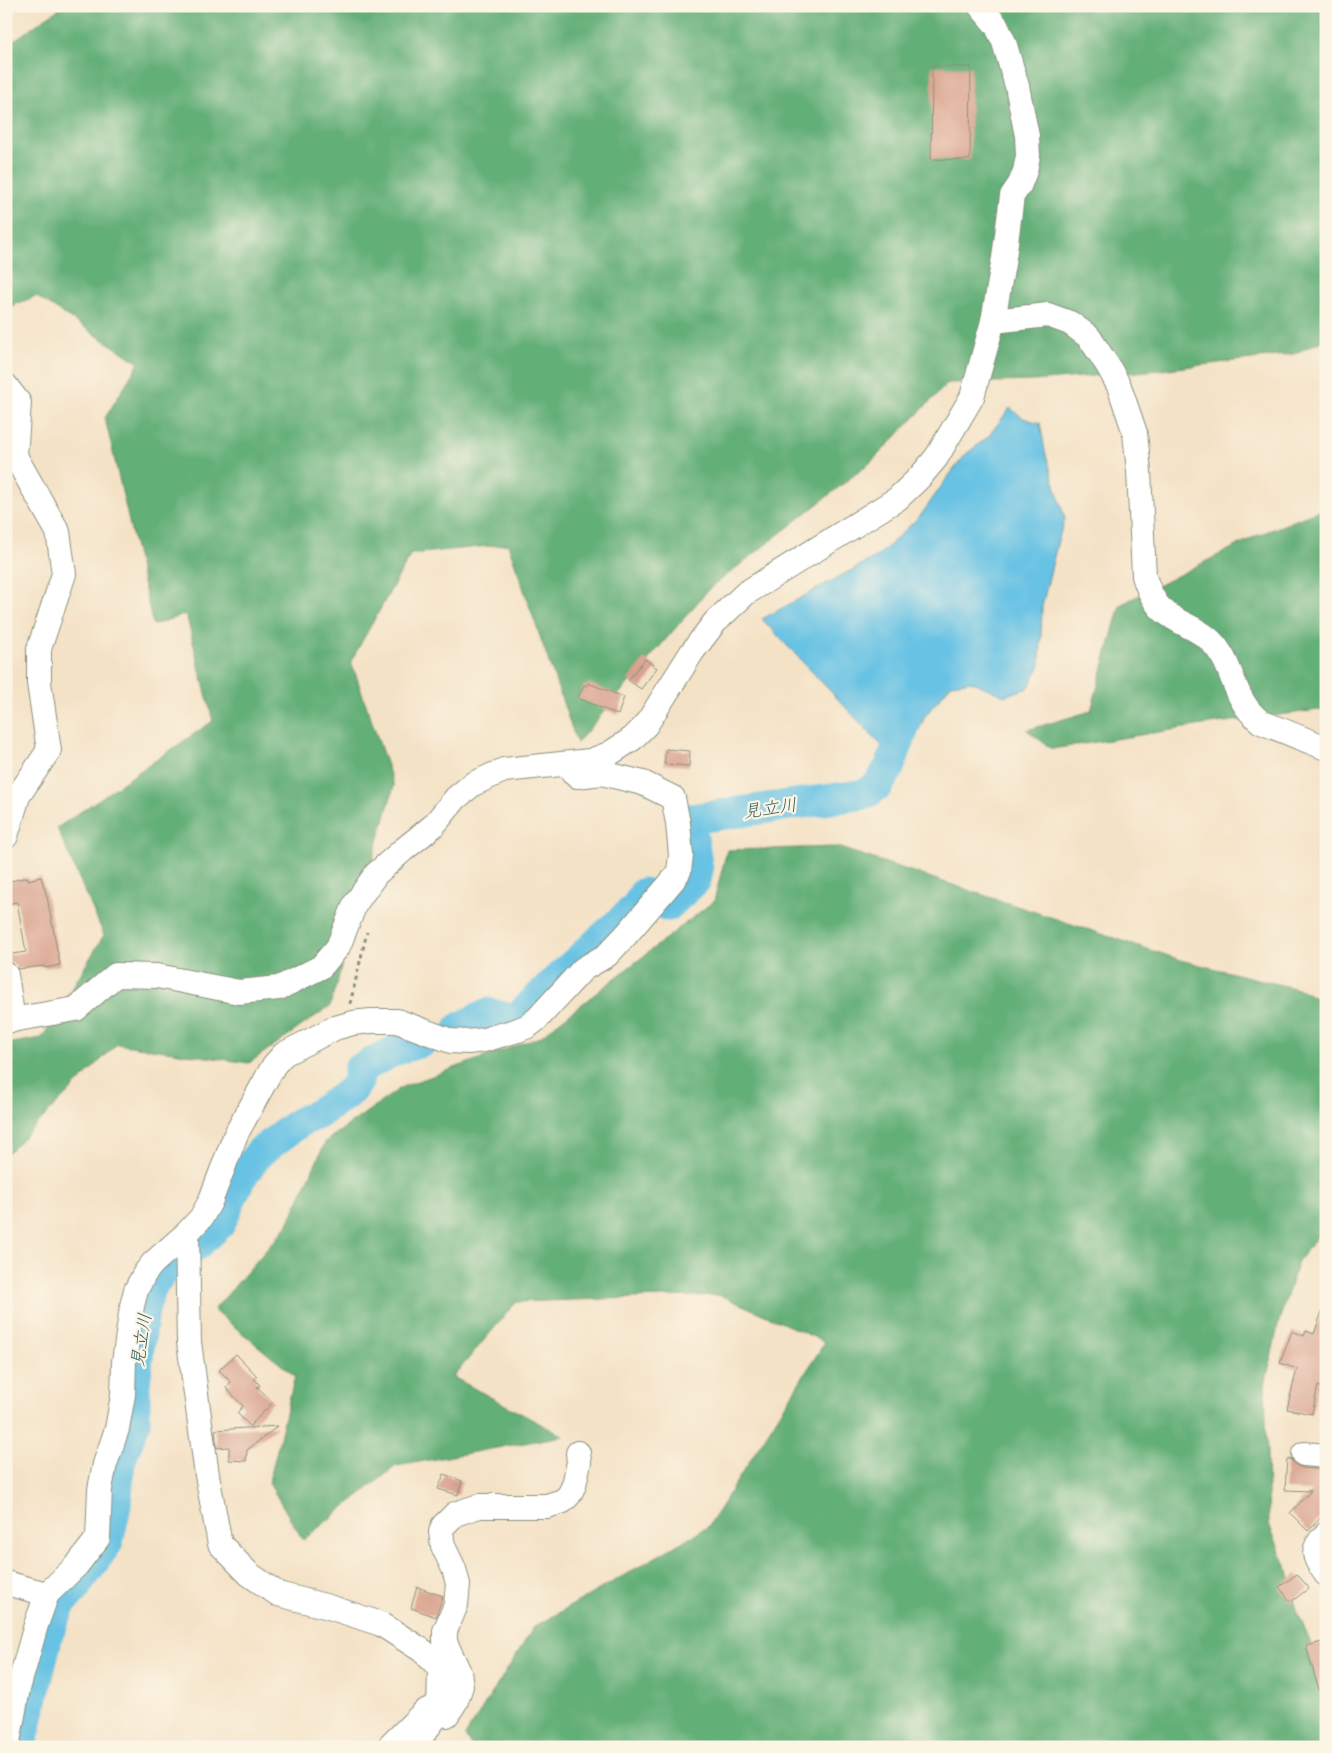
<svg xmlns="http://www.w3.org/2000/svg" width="1332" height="1753" font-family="'Patrick Hand','Klee One',sans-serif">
  <rect width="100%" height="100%" fill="#fcf5e5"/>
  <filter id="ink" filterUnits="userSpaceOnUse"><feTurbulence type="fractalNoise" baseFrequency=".02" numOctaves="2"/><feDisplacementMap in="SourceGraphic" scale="10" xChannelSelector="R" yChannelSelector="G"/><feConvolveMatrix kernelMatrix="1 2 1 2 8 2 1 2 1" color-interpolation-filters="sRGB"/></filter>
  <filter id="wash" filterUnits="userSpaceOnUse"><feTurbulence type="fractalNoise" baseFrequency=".0096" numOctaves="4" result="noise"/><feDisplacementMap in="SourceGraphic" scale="20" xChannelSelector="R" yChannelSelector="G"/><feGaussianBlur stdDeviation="1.12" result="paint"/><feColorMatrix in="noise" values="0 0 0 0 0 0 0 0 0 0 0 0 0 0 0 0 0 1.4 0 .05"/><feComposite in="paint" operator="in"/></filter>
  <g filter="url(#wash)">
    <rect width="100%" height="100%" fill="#f4e2c6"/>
    <g fill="#63af78" stroke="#417656">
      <path d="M 63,6 L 1326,6 L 1326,339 L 1293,354 L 1160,370 L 1034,381 L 948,383 L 871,462 L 709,589 L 577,743 L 508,544 L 411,554 L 351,661 L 394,786 L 330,1006 L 249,1063 L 117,1044 L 6,1155 L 6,1044 L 42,1038 L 104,935 L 57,828 L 213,721 L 186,614 L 153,625 L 105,418 L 139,363 L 36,296 L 6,308 L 6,46 Z"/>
      <path d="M 1326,508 L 1326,711 L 1318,710 L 1209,724 L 1052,749 L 1027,730 L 1091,711 L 1120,605 L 1256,536 Z"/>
      <path d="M 837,847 L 1184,961 L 1302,990 L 1326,1004 L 1326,1225 L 1298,1261 L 1279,1321 L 1265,1386 L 1269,1524 L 1288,1571 L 1297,1610 L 1319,1664 L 1326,1691 L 1326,1747 L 472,1747 L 465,1736 L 534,1627 L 708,1527 L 825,1342 L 720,1295 L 516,1302 L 453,1377 L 563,1436 L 396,1466 L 303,1540 L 269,1483 L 295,1376 L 214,1310 L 287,1226 L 326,1141 L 402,1087 L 540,1037 L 714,901 L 727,850 Z"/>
    </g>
    <path fill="#67c2e4" stroke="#43808c" d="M 1010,408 L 1023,418 L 1040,423 L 1045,451 L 1065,519 L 1058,540 L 1042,606 L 1040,665 L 1028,688 L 1004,696 L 971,681 L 951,684 L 925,716 L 903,768 L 762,619 L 879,555 L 921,515 L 948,477 L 966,454 L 988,437 Z"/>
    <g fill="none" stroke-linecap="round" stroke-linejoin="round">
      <g stroke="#67c2e4" stroke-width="31">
        <path d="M 668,906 L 696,880 L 698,870 L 690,819 L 866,794 L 878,785 L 889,768 L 906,722"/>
        <path d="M 459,1028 L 488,1013 L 515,1020 L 555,981 L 636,907 L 644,893"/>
        <path d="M 21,1747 L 48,1634 L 61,1604 L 75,1588 L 108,1542 L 116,1505 L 120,1462 L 135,1423 L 135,1383 L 143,1317 L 145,1305 L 154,1282 L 171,1264 L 197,1245 L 220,1224 L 240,1179 L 260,1152 L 300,1122 L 318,1114 L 351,1091 L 358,1082 L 359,1069 L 396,1050 L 422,1042"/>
      </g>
    </g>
    <g id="blocks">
      <g fill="#d9a28e">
        <path d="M 932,66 L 971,67 L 970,160 L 931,159 Z"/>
        <path d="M 645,659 L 657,668 L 641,689 L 628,680 Z"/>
        <path d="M 588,683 L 624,697 L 618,715 L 578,698 L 584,685 L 587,686 Z"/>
        <path d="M 666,749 L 690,751 L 689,766 L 664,764 Z"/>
        <path d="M 28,877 L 28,880 L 41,877 L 47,897 L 60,965 L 45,968 L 44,966 L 18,969 L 11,962 L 8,962 L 6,955 L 26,952 L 17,902 L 6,904 L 6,882 Z"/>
        <path d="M 1324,1306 L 1326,1307 L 1326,1389 L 1318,1386 L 1312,1414 L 1287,1409 L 1297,1369 L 1280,1363 L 1292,1331 L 1304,1336 L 1306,1331 L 1314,1334 Z"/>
        <path d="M 236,1354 L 257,1376 L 254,1379 L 260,1385 L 257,1387 L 273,1402 L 250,1426 L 237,1413 L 243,1406 L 226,1388 L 231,1382 L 219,1370 Z"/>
        <path d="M 278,1426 L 247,1450 L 246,1461 L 229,1460 L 229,1447 L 217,1448 L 215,1430 Z"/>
        <path d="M 1287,1459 L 1291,1459 L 1296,1465 L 1302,1468 L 1326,1470 L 1326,1512 L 1308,1531 L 1290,1513 L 1311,1491 L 1285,1490 Z"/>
        <path d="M 444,1474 L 462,1481 L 458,1495 L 438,1489 Z"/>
        <path d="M 1297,1574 L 1309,1588 L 1291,1602 L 1279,1587 Z"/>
        <path d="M 417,1587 L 443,1596 L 436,1617 L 411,1608 Z"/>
        <path d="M 1326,1641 L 1326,1699 L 1322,1700 L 1306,1646 Z"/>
      </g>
    </g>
  </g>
  <g filter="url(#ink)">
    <use href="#blocks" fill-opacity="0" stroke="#8a907d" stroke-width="1"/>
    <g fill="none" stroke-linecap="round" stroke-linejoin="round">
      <g stroke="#8a907d" stroke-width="26">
        <g id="minor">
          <path d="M 993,321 L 1048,315 L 1070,323 L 1089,337 L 1108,366 L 1119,386 L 1135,433 L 1139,471 L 1144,576 C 1148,589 1154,604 1165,612 C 1179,624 1198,628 1211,641 C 1236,666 1230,698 1261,722 L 1326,748"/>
          <path d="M 6,386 L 19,403 L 15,456 L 58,532 L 64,574 L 39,649 L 39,683 L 49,750 L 18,796 L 6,836"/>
          <path d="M 6,975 L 13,1020"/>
          <path d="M 6,1021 L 76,1009 L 116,975 L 157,976 L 239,992 L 279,988 L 321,967 L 338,947 L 355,904 L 376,874 L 403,850 L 433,826 L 456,798 L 473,784 L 504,770 L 590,761 L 609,754 L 632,739 L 646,725 L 692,652 L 715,622 L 746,593 L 897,499 L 919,478 L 936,458 L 972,397 L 993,321 L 1004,258 L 1012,196 L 1020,184 L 1025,171 L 1028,156 L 1027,136 L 1017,86 L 1004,42 L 996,25 L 980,6"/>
          <path d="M 1304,1454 L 1326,1456"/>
          <path d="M 1326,1534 C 1309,1551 1314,1557 1326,1574"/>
          <path d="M 6,1583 L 47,1594"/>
          <path d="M 7,1747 L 18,1689 L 36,1625 L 47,1594 L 77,1565 L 98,1538 L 100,1489 L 105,1464 L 117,1429 L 123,1395 L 124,1362 L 132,1306 L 136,1290 L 145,1273 L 153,1263 L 187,1233"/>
          <path d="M 389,1747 L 424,1712 L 430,1709 L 447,1715 L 456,1701 L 461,1686 L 459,1672 L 445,1642 L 445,1631 L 456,1605 L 458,1584 L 454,1569 L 443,1546 L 441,1532 L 443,1526 L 455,1514 L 479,1506 L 547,1506 L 563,1501 L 569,1495 L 574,1485 L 579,1462 L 578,1453"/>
          <path d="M 413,1747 L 439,1713 L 440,1668 L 423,1651 L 381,1624 L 329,1607 L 278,1594 L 249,1574 L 220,1544 L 207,1475 L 189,1342 L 187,1233 L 201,1218 L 210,1202 L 236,1134 L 274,1065 L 284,1054 L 335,1028 L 353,1023 L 371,1021 L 397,1021 L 451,1041 L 468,1042 L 484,1040 L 518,1030 L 528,1026 L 537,1019 L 583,969 L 607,955 L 626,935 L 674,879 L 679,871 L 681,855 L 678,823 L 673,798 L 643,783 L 602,773 L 577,776 L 573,773"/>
        </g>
      </g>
      <path stroke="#8a907d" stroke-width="3" stroke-dasharray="4 4" stroke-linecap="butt" d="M 350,1004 L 367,932"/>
      <use href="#minor" stroke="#fff" stroke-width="24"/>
    </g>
  </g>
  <g text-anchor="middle" stroke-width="4.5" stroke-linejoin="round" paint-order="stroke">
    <g font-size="18" font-style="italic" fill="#315e60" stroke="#fcf5e5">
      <text transform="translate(770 808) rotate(-8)" y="6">見立川</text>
      <text transform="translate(141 1340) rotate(-81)" y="6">見立川</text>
    </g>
  </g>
  <rect width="1332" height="1753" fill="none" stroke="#fcf5e5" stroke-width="25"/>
</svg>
